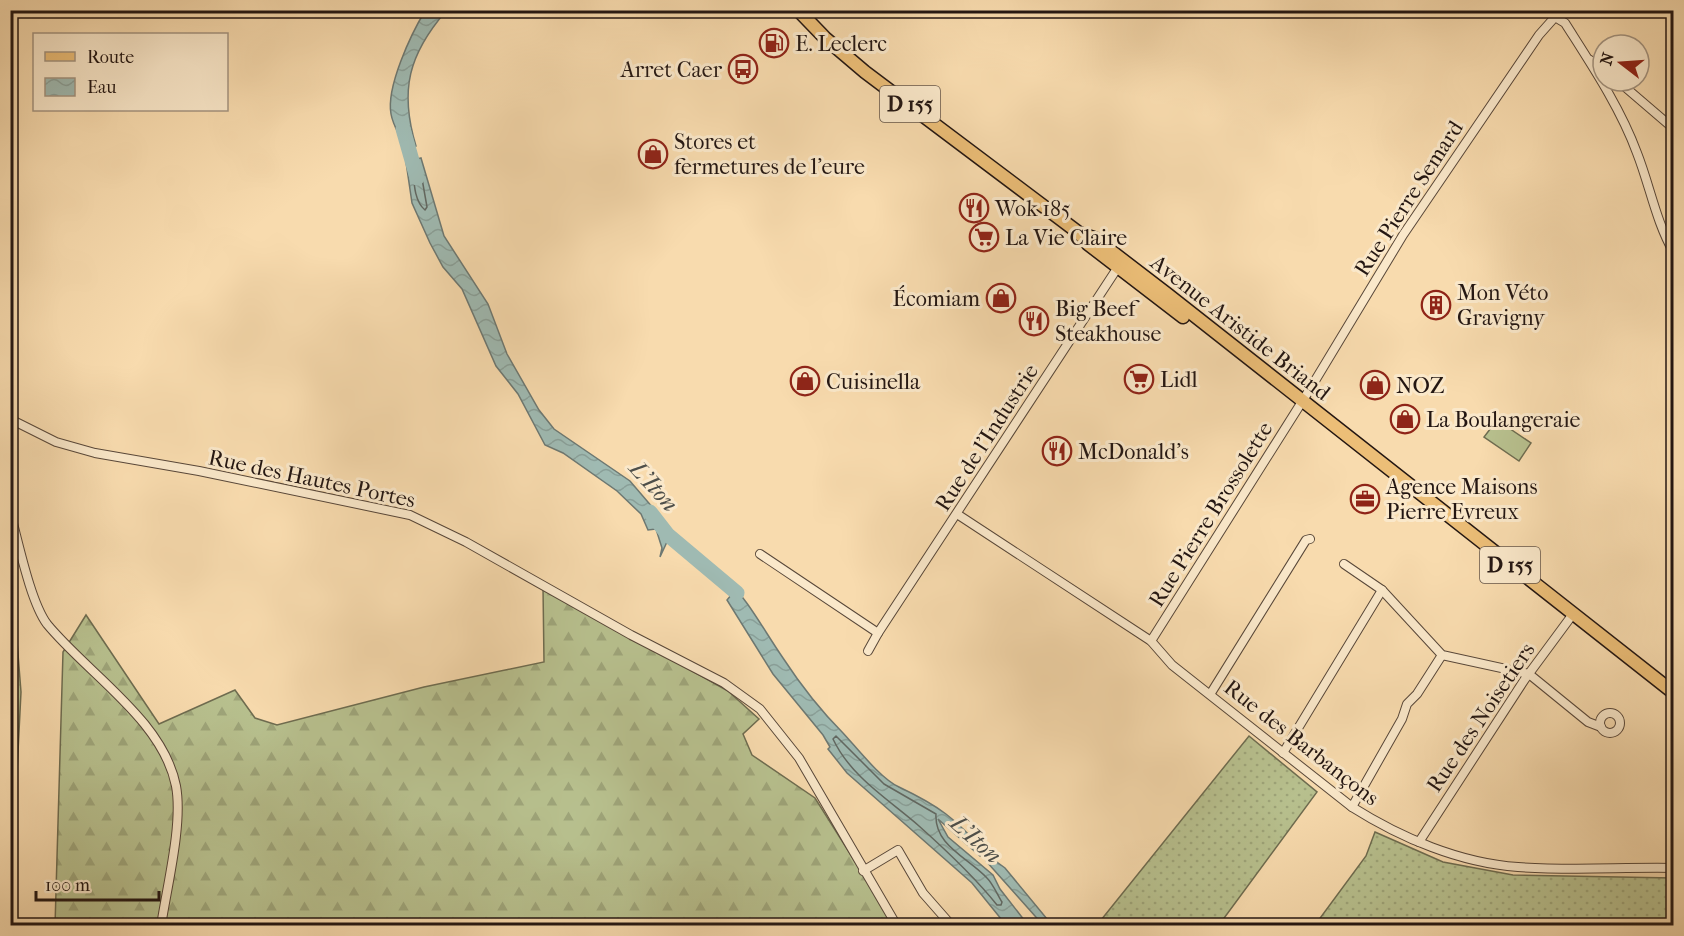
<svg xmlns="http://www.w3.org/2000/svg" width="1684" height="936" font-family="'IM FELL French Canon',serif">
  <defs>
    <pattern id="grass-dots" width="8" height="8" patternUnits="userSpaceOnUse" patternTransform="scale(1.5)"><rect width="8" height="8" fill="#b8c18f"/><path d="M2 2h.1M6 6h.1" fill="none" stroke="#9ea57a" stroke-width="1.8" stroke-linecap="round"/></pattern>
    <pattern id="forest-firs" width="22" height="20" patternUnits="userSpaceOnUse" patternTransform="scale(1.5)"><rect width="22" height="20" fill="#b8c18f"/><path d="M5 1l3.5 6h-7zM16 11l3.5 6h-7z" fill="#9ea57a"/></pattern>
    <pattern id="water-waves" width="16" height="10" patternUnits="userSpaceOnUse" patternTransform="scale(1.5)"><rect width="16" height="10" fill="#9fbab2"/><path d="M0 5q4-4 8 0t8 0" fill="none" stroke="#899f98"/></pattern>
  </defs>
  <rect width="100%" height="100%" fill="#f8dbae"/>
  <filter id="stains"><feTurbulence type="fractalNoise" baseFrequency=".00333" numOctaves="4"/><feColorMatrix values="0 0 0 0 .2 0 0 0 0 .09 0 0 0 0 .02 0 0 0 .5 -.17"/></filter>
  <radialGradient id="worn" r=".72"><stop offset=".6" stop-color="#630" stop-opacity="0"/><stop offset="1" stop-color="#630" stop-opacity=".3"/></radialGradient>
  <g fill="url(#grass-dots)" stroke="#6e6c50" stroke-width="1.5">
    <path d="M 1249,736 L 1317,792 L 1219,925 L 1097,925 Z"/>
    <path d="M 1375,832 L 1443,862 L 1513,875 L 1673,878 L 1673,925 L 1315,925 L 1366,856 Z"/>
  </g>
  <g fill="url(#forest-firs)" stroke="#6e6c50" stroke-width="1.5">
    <path d="M 543,587 L 728,691 L 759,719 L 743,734 L 752,755 L 815,798 L 895,925 L 55,926 L 63,652 L 86,615 L 159,724 L 235,690 L 255,718 L 277,725 L 424,687 L 544,662 Z"/>
    <path d="M 16,629 L 21,692 L 11,891 L 10,630 Z"/>
  </g>
  <path fill="#b8c18f" stroke="#6e6c50" stroke-width="1.5" d="M 1497,420 L 1531,443 L 1519,461 L 1484,437 Z"/>
  <g fill="url(#water-waves)" stroke="#6d7872" stroke-width="1.5">
    <path d="M 425,11 L 446,11 C 409,54 399,90 416,146 L 405,149 C 401,137 393,126 391,114 C 386,87 411,34 425,11 Z"/>
    <path d="M 421,158 L 444,236 L 488,304 L 507,354 L 539,410 L 554,429 L 630,481 L 665,522 L 661,529 L 672,531 L 660,557 L 662,548 L 656,529 L 648,530 L 641,514 L 617,491 L 563,453 L 545,445 L 518,394 L 496,366 L 462,289 L 443,267 L 430,243 L 412,203 L 406,162 Z"/>
    <path d="M 724,576 C 749,601 763,629 783,658 C 800,684 821,711 843,733 C 857,748 881,779 899,787 C 939,806 955,818 984,851 L 980,856 L 938,819 L 948,837 L 993,875 L 1000,889 L 1028,925 L 1006,925 L 972,883 L 847,773 L 828,749 L 830,747 L 823,735 L 773,674 L 727,600 L 732,594 L 720,582 Z"/>
    <path d="M 990,857 L 1005,868 L 1052,925 L 1043,925 L 986,861 Z"/>
  </g>
  <g fill="none" stroke-linecap="round" stroke-linejoin="round">
    <g stroke="#616862" stroke-width="1.5">
      <path d="M 416,166 L 421,173 L 427,207 L 425,210 C 414,201 414,182 413,169 Z"/>
      <path d="M 836,736 L 884,784 L 936,814 C 934,845 967,857 987,878 C 993,884 997,894 1002,902 L 1001,905 L 997,905 C 974,876 947,851 919,826 C 888,799 851,777 833,739 Z"/>
    </g>
    <g stroke="#9fbab2" stroke-width="15">
      <path d="M 403,129 L 417,178"/>
      <path d="M 650,512 L 668,535 L 737,593"/>
    </g>
    <g stroke="#584739" stroke-width="10">
      <g id="minor">
        <path d="M 1555,17 L 1565,23 C 1591,64 1620,107 1637,153 C 1650,186 1656,222 1674,253"/>
        <path d="M 1590,60 L 1603,70"/>
        <path d="M 1618,81 L 1674,129"/>
        <path d="M 10,419 L 56,442 L 95,453 L 199,471 L 410,515 L 466,542 L 631,635 L 724,683 L 760,709 L 799,758 L 897,926"/>
        <path d="M 10,512 C 18,540 30,601 47,624 C 88,674 163,720 176,786 C 183,824 167,886 161,926"/>
        <path d="M 957,514 L 1151,641 L 1172,665 L 1352,807 C 1401,838 1460,863 1518,867 C 1570,871 1622,867 1674,868"/>
        <path d="M 760,554 L 878,633 L 1120,264"/>
        <path d="M 1344,564 L 1382,590 L 1442,655 L 1529,674 L 1588,722 L 1601,727"/>
        <path d="M 1151,641 L 1310,389 L 1403,235 L 1539,35 L 1555,17"/>
        <path d="M 868,651 L 878,633"/>
        <path d="M 1211,693 L 1306,540 L 1310,539"/>
        <circle cx="1610" cy="723" r="10"/>
        <path d="M 1283,753 L 1382,590"/>
        <path d="M 1352,807 L 1402,719 L 1407,704 L 1417,694 L 1442,655"/>
        <path d="M 1419,842 L 1525,679 L 1573,614"/>
        <path d="M 863,871 L 898,850 L 923,893 L 952,926"/>
      </g>
    </g>
    <g stroke="#231612" stroke-width="15">
      <g id="primary">
        <path d="M 798,10 L 825,38 L 865,72 L 1079,233 L 1088,244 L 1183,317"/>
        <path d="M 1079,233 L 1094,238 L 1167,294 L 1674,693"/>
      </g>
    </g>
    <use href="#minor" stroke="#fae8ca" stroke-width="8"/>
    <use href="#primary" stroke="#ecbe77" stroke-width="12"/>
  </g>
  <defs>
    <g id="fuel-ring" transform="scale(1.5)"><circle r="9.5" fill="#fae8ca" stroke="#8f2418" stroke-width="1.5"/><path d="M-5.5-6h7V0h2V4h1.3V-2.5L3-4.5l.8-.8L6-3V5H2.5V1h-1V6h-7ZM-4.2-4.7v3.2H.2V-4.7Z" fill="#8f2418"/></g>
    <g id="bus-ring" transform="scale(1.5)"><circle r="9.5" fill="#fae8ca" stroke="#8f2418" stroke-width="1.5"/><path d="M-5-6H5V4H4V6H2V4H-2V6H-4V4H-5ZM-3.5-4V0h7V-4ZM-3.5 1.2v1.5H-2V1.2ZM2 1.2v1.5H3.5V1.2Z" fill="#8f2418"/></g>
    <g id="shop-ring" transform="scale(1.5)"><circle r="9.5" fill="#fae8ca" stroke="#8f2418" stroke-width="1.5"/><path d="M-5-2.5h2.3a2.7 3.5 0 0 1 5.4 0H5L5.5 6h-11ZM-1.5-2.5h3a1.5 2.3 0 0 0-3 0Z" fill="#8f2418"/></g>
    <g id="restaurant-ring" transform="scale(1.5)"><circle r="9.5" fill="#fae8ca" stroke="#8f2418" stroke-width="1.5"/><path d="M-5-6h1v4h1v-4h1v4h1v-4h1v5L-1.5 .5V6h-2V.5L-5-1ZM5-6V6H3V1.5H1.5Q1.5-4 5-6Z" fill="#8f2418"/></g>
    <g id="supermarket-ring" transform="scale(1.5)"><circle r="9.5" fill="#fae8ca" stroke="#8f2418" stroke-width="1.5"/><path d="M-6-5.5h2.5l.6 2H6L4.5 2H-2.5L-4.4-4H-6ZM-1.5 3.2a1.3 1.3 0 1 0 .1 0ZM3 3.2a1.3 1.3 0 1 0 .1 0Z" fill="#8f2418"/></g>
    <g id="building-ring" transform="scale(1.5)"><circle r="9.5" fill="#fae8ca" stroke="#8f2418" stroke-width="1.5"/><path d="M-4-6H4V6H1V3H-1V6H-4ZM-2.5-4.3h1.7v1.8h-1.7ZM.8-4.3h1.7v1.8H.8ZM-2.5-1h1.7V.8h-1.7ZM.8-1h1.7V.8H.8Z" fill="#8f2418"/></g>
    <g id="office-ring" transform="scale(1.5)"><circle r="9.5" fill="#fae8ca" stroke="#8f2418" stroke-width="1.5"/><path d="M-6-3h4V-5.5h4V-3h4V5H-6ZM-1-4.5V-3h2v-1.5ZM-6 0V1H6V0Z" fill="#8f2418"/></g>
  </defs>
  <g fill-rule="evenodd">
    <use href="#fuel-ring" x="774" y="43"/>
    <use href="#bus-ring" x="743" y="69"/>
    <use href="#shop-ring" x="653" y="154"/>
    <use href="#restaurant-ring" x="974" y="208"/>
    <use href="#supermarket-ring" x="984" y="237"/>
    <use href="#shop-ring" x="1001" y="298"/>
    <use href="#building-ring" x="1436" y="305"/>
    <use href="#restaurant-ring" x="1034" y="321"/>
    <use href="#supermarket-ring" x="1139" y="379"/>
    <use href="#shop-ring" x="805" y="381"/>
    <use href="#shop-ring" x="1375" y="385"/>
    <use href="#shop-ring" x="1405" y="419"/>
    <use href="#restaurant-ring" x="1057" y="451"/>
    <use href="#office-ring" x="1365" y="499"/>
  </g>
  <g text-anchor="middle" stroke-width="6" stroke-linejoin="round" paint-order="stroke">
    <g fill="#fae8ca" stroke="#645549" stroke-width="1.5">
      <rect x="880" y="86" width="60" height="36" rx="4.5"/>
      <rect x="1480" y="547" width="60" height="36" rx="4.5"/>
    </g>
    <g font-size="21" font-weight="bold" fill="#231612">
      <text x="910" y="111">D 155</text>
      <text x="1510" y="572">D 155</text>
    </g>
    <g font-size="22" fill="#231612" stroke="#fae8ca" text-anchor="start">
      <text x="795" y="51">E. Leclerc</text>
      <text x="722" y="77" text-anchor="end">Arret Caer</text>
      <text x="674" y="149">Stores et<tspan x="674" dy="25">fermetures de l’eure</tspan></text>
      <text x="995" y="216">Wok 185</text>
      <text x="1005" y="245">La Vie Claire</text>
      <text x="1457" y="300">Mon Véto<tspan x="1457" dy="25">Gravigny</tspan></text>
      <text x="980" y="306" text-anchor="end">Écomiam</text>
      <text x="1055" y="316">Big Beef<tspan x="1055" dy="25">Steakhouse</tspan></text>
      <text x="1160" y="387">Lidl</text>
      <text x="826" y="389">Cuisinella</text>
      <text x="1396" y="393">NOZ</text>
      <text x="1426" y="427">La Boulangeraie</text>
      <text x="1078" y="459">McDonald’s</text>
      <text x="1386" y="494">Agence Maisons<tspan x="1386" dy="25">Pierre Evreux</tspan></text>
    </g>
    <g font-size="22" fill="#231612" stroke="#fae8ca">
      <text transform="translate(1408 198) rotate(-57)" y="8">Rue Pierre Semard</text>
      <text transform="translate(1241 327) rotate(38)" y="8">Avenue Aristide Briand</text>
      <text transform="translate(986 437) rotate(-57)" y="8">Rue de l'Industrie</text>
      <text transform="translate(312 478) rotate(12)" y="8">Rue des Hautes Portes</text>
      <text transform="translate(1210 514) rotate(-58)" y="8">Rue Pierre Brossolette</text>
      <text transform="translate(1480 717) rotate(-56)" y="8">Rue des Noisetiers</text>
      <text transform="translate(1302 742) rotate(38)" y="8">Rue des Barbançons</text>
    </g>
    <g font-size="24" font-style="italic" fill="#4e4f4a" stroke="#fae8ca">
      <text transform="translate(654 486) rotate(48)" y="8">L'Iton</text>
      <text transform="translate(976 839) rotate(42)" y="8">L'Iton</text>
    </g>
  </g>
  <rect width="1684" height="936" fill="none" stroke="#f8dbae" stroke-width="36"/>
  <rect x="12" y="12" width="1660" height="912" fill="none" stroke="#231612" stroke-width="3"/>
  <rect x="18" y="18" width="1648" height="900" fill="none" stroke="#231612" stroke-width="1.5"/>
  <rect x="33" y="33" width="195" height="78" fill="#fae8ca" stroke="#a49480" stroke-width="1.5"/>
  <rect x="45" y="52" width="30" height="9" fill="#ecbe77" stroke="#a49480" stroke-width="1.5"/>
  <text x="87" y="63" font-size="18" fill="#231612">Route</text>
  <rect x="45" y="78" width="30" height="18" fill="url(#water-waves)" stroke="#a49480" stroke-width="1.5"/>
  <text x="87" y="93" font-size="18" fill="#231612">Eau</text>
  <g transform="translate(1621 63) rotate(287)"><circle r="28" fill="#fae8ca" stroke="#a49480" stroke-width="1.5"/>
  <path d="M0-4.5L10 22L0 15L-10 22Z" fill="#8f2418"/>
  <text y="-9" font-size="16" font-weight="bold" text-anchor="middle" fill="#231612">N</text>
  </g>
  <path d="M36 891v9h123v-9" fill="none" stroke="#231612" stroke-width="3"/>
  <text x="45" y="891" font-size="18" fill="#231612" stroke="#fae8ca" stroke-width="4.5" paint-order="stroke">100 m</text>
  <rect width="100%" height="100%" filter="url(#stains)"/>
  <rect width="100%" height="100%" fill="url(#worn)"/>
</svg>
